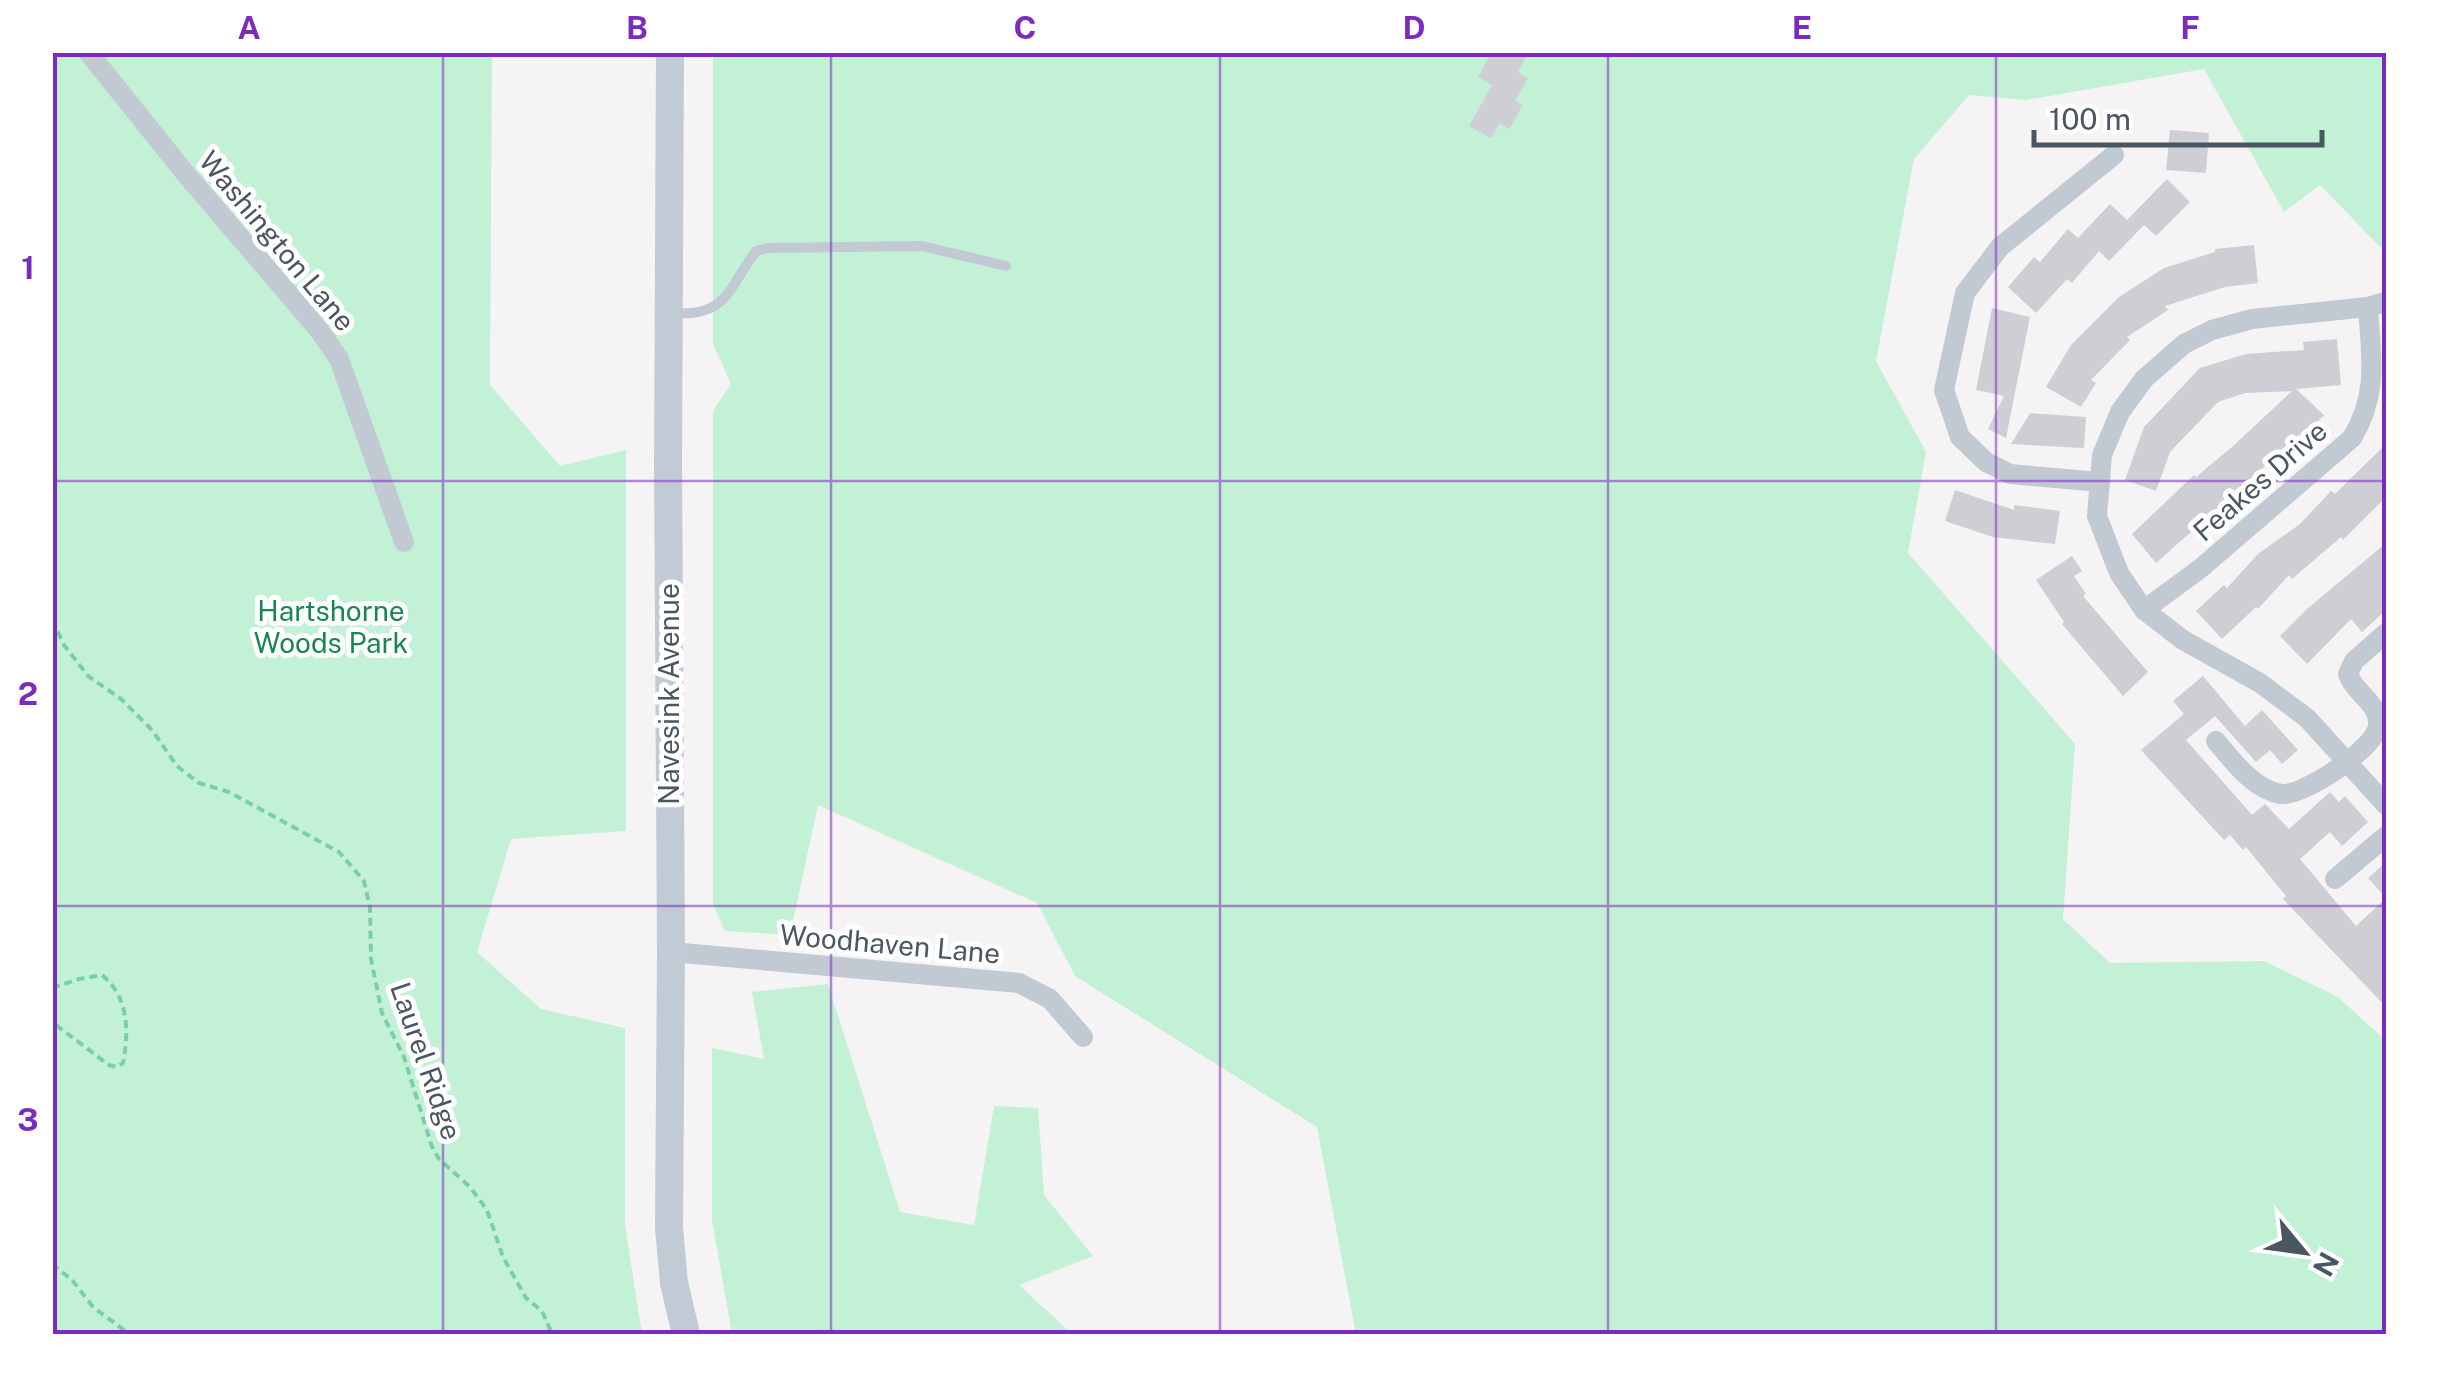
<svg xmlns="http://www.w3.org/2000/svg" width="2439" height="1387" font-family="'Public Sans',sans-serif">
  <rect width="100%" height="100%" fill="#f5f3f3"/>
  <g fill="#c3f1d5">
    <path d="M 52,53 L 492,53 L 490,385 L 560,466 L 626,450 L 626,831 L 511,839 L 477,952 L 541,1009 L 625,1028 L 625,1225 L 642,1334 L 53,1334 Z"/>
    <path d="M 713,53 L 2386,53 L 2386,253 L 2320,185 L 2284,212 L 2204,69 L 2026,100 L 1969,95 L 1914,159 L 1876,361 L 1926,452 L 1908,553 L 2075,744 L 2063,919 L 2110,963 L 2264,961 L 2338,997 L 2386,1041 L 2386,1334 L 1356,1334 L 1317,1127 L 1075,976 L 1037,903 L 818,805 L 790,935 L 725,931 L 713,904 L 713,411 L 731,384 L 713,344 Z"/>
    <path d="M 828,984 L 900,1212 L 974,1225 L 994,1106 L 1038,1108 L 1044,1195 L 1093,1256 L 1019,1285 L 1072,1334 L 732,1334 L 712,1220 L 712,1048 L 764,1059 L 752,992 Z"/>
  </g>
  <g fill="#cdcfd5">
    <path d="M 1492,52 L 1528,52 L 1518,72 L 1528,78 L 1515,101 L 1523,105 L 1509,129 L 1500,123 L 1491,138 L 1469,126 L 1492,85 L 1478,77 Z"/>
    <path d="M 2170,130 L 2209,133 L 2206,173 L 2166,170 Z"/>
    <path d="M 2167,179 L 2190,202 L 2156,236 L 2144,225 L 2109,261 L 2099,251 L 2072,283 L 2067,279 L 2036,313 L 2008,287 L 2034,257 L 2040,262 L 2068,229 L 2078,238 L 2110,204 L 2127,220 Z"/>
    <path d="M 2254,245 L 2258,283 L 2225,287 L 2165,306 L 2168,310 L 2127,337 L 2130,340 L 2091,380 L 2096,383 L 2081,407 L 2046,387 L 2071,345 L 2119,297 L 2164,268 L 2215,252 L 2215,249 Z"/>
    <path d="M 1992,308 L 2030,317 L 2006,438 L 1988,429 L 2004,396 L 1976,390 Z"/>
    <path d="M 2337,339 L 2341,385 L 2296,389 L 2324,415 L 2303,438 L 2300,435 L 2156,563 L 2132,534 L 2194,475 L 2196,477 L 2233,446 L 2292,391 L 2245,393 L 2218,402 L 2170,452 L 2156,491 L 2125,480 L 2144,427 L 2200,368 L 2246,354 L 2304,350 L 2303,342 Z"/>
    <path d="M 2030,413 L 2086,417 L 2084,448 L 2011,444 Z"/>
    <path d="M 2386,444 L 2386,497 L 2343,540 L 2341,537 L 2292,579 L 2289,575 L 2258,609 L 2256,607 L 2222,639 L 2196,611 L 2224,585 L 2227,588 L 2258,554 L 2300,524 L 2331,491 L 2335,494 Z"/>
    <path d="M 1955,490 L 2014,510 L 2014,505 L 2060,511 L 2055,544 L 1993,537 L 1945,521 Z"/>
    <path d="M 2386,543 L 2386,610 L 2362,632 L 2351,619 L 2307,664 L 2280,636 L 2307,609 Z"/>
    <path d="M 2072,556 L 2082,571 L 2074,576 L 2086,594 L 2083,596 L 2148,672 L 2123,696 L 2062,624 L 2064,622 L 2036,580 Z"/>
    <path d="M 2203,676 L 2245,726 L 2262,710 L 2298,750 L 2282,764 L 2270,750 L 2256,762 L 2215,716 L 2186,740 L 2252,815 L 2265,804 L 2289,829 L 2330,792 L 2339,802 L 2345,796 L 2368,822 L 2342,846 L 2330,832 L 2300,859 L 2356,926 L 2386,898 L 2368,878 L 2386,862 L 2386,1007 L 2283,899 L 2286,896 L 2246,847 L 2243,850 L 2230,835 L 2224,840 L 2141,750 L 2184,714 L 2173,701 Z"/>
  </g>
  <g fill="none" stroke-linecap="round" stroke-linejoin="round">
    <g stroke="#7ad0a6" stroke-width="4" stroke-dasharray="8 5" stroke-linecap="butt">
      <path d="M 52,620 L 64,645 L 88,676 L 121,699 L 152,730 L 177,766 L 199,783 L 229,792 L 339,852 L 364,881 L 370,908 L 371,959 L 382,1013 L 404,1057 L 432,1147 L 439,1159 L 470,1187 L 487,1210 L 503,1257 L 526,1298 L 542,1311 L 552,1334"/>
      <path d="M 52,988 L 79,979 L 102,975 C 129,997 129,1032 123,1063 L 117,1067 L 109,1065 L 52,1022"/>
      <path d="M 52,1264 L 72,1280 L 93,1307 L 129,1334"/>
    </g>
    <path stroke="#c1cad2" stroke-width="10" d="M 670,313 C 728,318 728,288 756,251 L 768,248 L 922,246 L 1006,266"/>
    <g stroke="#c1cad2" stroke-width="20">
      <path d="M 88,52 L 185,173 L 319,330 L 339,359 L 404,542"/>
      <path d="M 2386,302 L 2368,307 L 2252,319 L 2212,330 L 2184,344 L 2144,379 L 2120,412 L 2102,455 L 2097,516 L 2119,573 L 2144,610 L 2183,640 L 2260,683 L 2307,718 L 2386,805"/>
      <path d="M 2100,482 L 2010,474 L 1986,462 L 1960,437 L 1944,390 L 1965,293 L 2000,247 L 2114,155"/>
      <path d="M 2144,610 L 2201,568 L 2352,438 C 2379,393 2371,357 2368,307"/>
      <path d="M 2216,741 C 2232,760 2254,790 2281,794 C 2302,797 2376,748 2378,726 C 2381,704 2354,693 2348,674 L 2354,661 L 2386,633"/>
      <path d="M 2335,879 L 2386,836"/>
      <path d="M 671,952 L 1019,983 L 1050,999 L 1083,1037"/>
    </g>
    <path stroke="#c1cbd6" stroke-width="28" d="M 670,52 L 668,463 L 671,952 L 669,1228 L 674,1283 L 686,1334"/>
  </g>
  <path fill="none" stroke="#7b2cbf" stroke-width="2.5" stroke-opacity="0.55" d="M 443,52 L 443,1334M 831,52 L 831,1334M 1220,52 L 1220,1334M 1608,52 L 1608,1334M 1996,52 L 1996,1334M 52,481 L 2386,481M 52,906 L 2386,906"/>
  <g text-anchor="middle" stroke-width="10" stroke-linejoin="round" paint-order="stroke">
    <g font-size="28" fill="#4a5661" stroke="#fff">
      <text transform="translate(277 241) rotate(50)" y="10">Washington Lane</text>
      <text transform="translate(2260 481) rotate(-41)" y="10">Feakes Drive</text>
      <text transform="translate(669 694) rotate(-90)" y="10">Navesink Avenue</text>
      <text transform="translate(890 944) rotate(5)" y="10">Woodhaven Lane</text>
      <text transform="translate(426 1061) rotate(71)" y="10">Laurel Ridge</text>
    </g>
    <g font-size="28" fill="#17864f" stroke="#fff">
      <text x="331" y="621">Hartshorne<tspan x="331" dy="32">Woods Park</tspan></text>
    </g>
  </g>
  <rect width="2439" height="1387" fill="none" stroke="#ffffff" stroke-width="110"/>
  <g transform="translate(2304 1252) rotate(119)" stroke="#ffffff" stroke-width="8" paint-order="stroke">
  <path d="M0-8L18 38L0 25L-18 38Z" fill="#4a5661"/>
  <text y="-15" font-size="28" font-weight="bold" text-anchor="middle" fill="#4a5661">N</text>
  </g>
  <path d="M2034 130v15h288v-15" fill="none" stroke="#4a5661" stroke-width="5"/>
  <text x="2049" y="130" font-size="30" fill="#4a5661" stroke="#ffffff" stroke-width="8" paint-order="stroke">100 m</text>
  <rect x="55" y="55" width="2329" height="1277" fill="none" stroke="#7b2cbf" stroke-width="4"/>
  <g font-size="32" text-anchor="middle" font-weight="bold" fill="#7b2cbf">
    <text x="249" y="39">A</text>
    <text x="637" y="39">B</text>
    <text x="1025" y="39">C</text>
    <text x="1414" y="39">D</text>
    <text x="1802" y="39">E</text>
    <text x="2190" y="39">F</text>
    <text x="28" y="279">1</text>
    <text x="28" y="705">2</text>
    <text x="28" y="1131">3</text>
  </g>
</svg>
